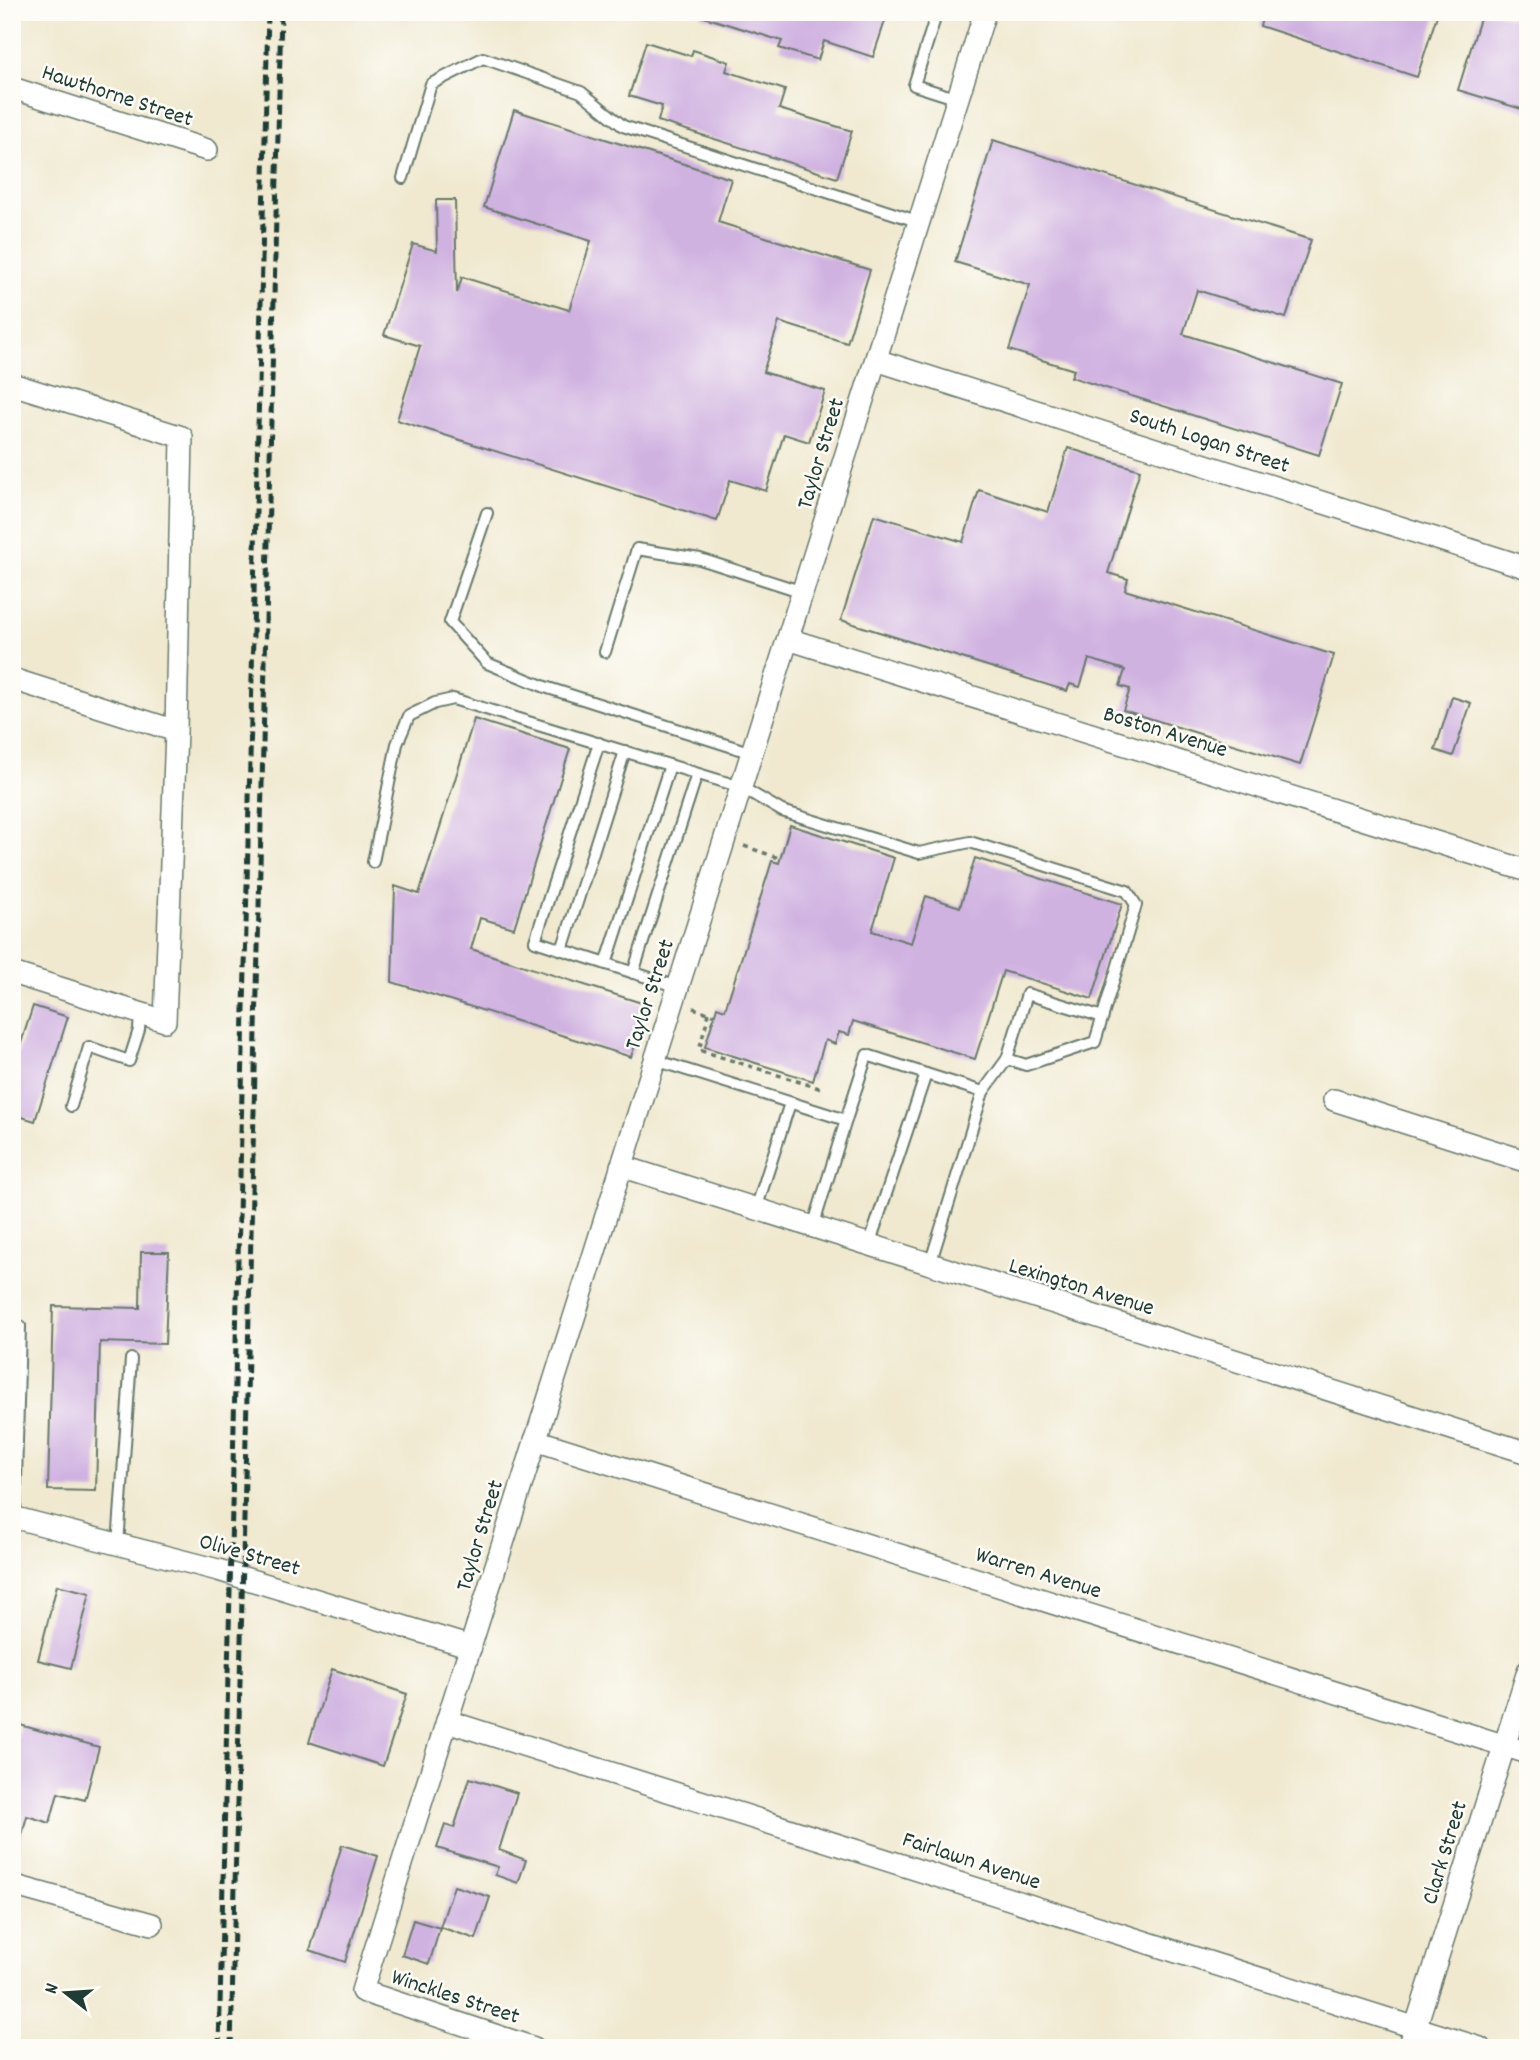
<svg xmlns="http://www.w3.org/2000/svg" width="1540" height="2060" font-family="Dekko,sans-serif">
  <rect width="100%" height="100%" fill="#fdfcf7"/>
  <filter id="ink" filterUnits="userSpaceOnUse"><feTurbulence type="fractalNoise" baseFrequency=".0143" numOctaves="2"/><feDisplacementMap in="SourceGraphic" scale="14" xChannelSelector="R" yChannelSelector="G"/><feConvolveMatrix kernelMatrix="1 2 1 2 8 2 1 2 1" color-interpolation-filters="sRGB"/></filter>
  <filter id="wash" filterUnits="userSpaceOnUse"><feTurbulence type="fractalNoise" baseFrequency=".00686" numOctaves="4" result="noise"/><feDisplacementMap in="SourceGraphic" scale="28" xChannelSelector="R" yChannelSelector="G"/><feGaussianBlur stdDeviation="1.57" result="paint"/><feColorMatrix in="noise" values="0 0 0 0 0 0 0 0 0 0 0 0 0 0 0 0 0 1.4 0 .05"/><feComposite in="paint" operator="in"/></filter>
  <g filter="url(#wash)">
    <rect width="100%" height="100%" fill="#f0e9d0"/>
    <g id="blocks">
      <g fill="#d0b2e1">
        <path d="M 701,12 L 888,12 L 873,57 L 824,41 L 818,60 L 779,48 L 782,41 L 701,16 Z"/>
        <path d="M 1264,12 L 1438,12 L 1417,77 L 1260,26 Z"/>
        <path d="M 1482,12 L 1493,12 L 1528,23 L 1528,111 L 1458,90 Z"/>
        <path d="M 646,42 L 691,56 L 693,50 L 729,62 L 726,71 L 785,90 L 779,109 L 852,131 L 837,178 L 658,121 L 662,106 L 629,96 Z"/>
        <path d="M 514,110 L 731,179 L 718,222 L 870,270 L 847,343 L 779,322 L 763,372 L 825,391 L 809,442 L 784,434 L 766,491 L 730,480 L 717,521 L 397,420 L 420,346 L 384,335 L 413,244 L 437,251 L 436,200 L 455,200 L 457,293 L 462,277 L 569,310 L 591,241 L 484,207 Z"/>
        <path d="M 993,140 L 1311,240 L 1286,318 L 1197,290 L 1183,334 L 1342,384 L 1319,455 L 1071,377 L 1074,370 L 1009,350 L 1030,285 L 955,262 Z"/>
        <path d="M 1068,448 L 1140,470 L 1108,573 L 1128,579 L 1125,590 L 1334,655 L 1300,765 L 1123,710 L 1130,689 L 1120,686 L 1125,670 L 1089,659 L 1080,687 L 1070,684 L 1067,691 L 841,620 L 874,515 L 963,542 L 979,490 L 1048,512 Z"/>
        <path d="M 1452,697 L 1471,703 L 1453,756 L 1435,750 Z"/>
        <path d="M 474,719 L 570,749 L 514,928 L 480,918 L 471,949 L 648,1005 L 631,1057 L 392,982 L 395,886 L 419,894 Z"/>
        <path d="M 790,825 L 894,858 L 872,931 L 911,943 L 926,896 L 960,907 L 975,858 L 1122,904 L 1092,999 L 1003,971 L 975,1059 L 853,1021 L 849,1035 L 839,1032 L 835,1044 L 825,1040 L 813,1081 L 705,1047 L 717,1007 L 725,1010 L 772,861 L 779,863 Z"/>
        <path d="M 33,1006 L 68,1017 L 35,1121 L 12,1114 L 12,1071 Z"/>
        <path d="M 141,1252 L 169,1252 L 165,1344 L 100,1342 L 96,1491 L 48,1490 L 53,1306 L 140,1308 Z"/>
        <path d="M 57,1585 L 90,1593 L 71,1668 L 38,1660 Z"/>
        <path d="M 332,1669 L 407,1694 L 383,1766 L 309,1742 Z"/>
        <path d="M 20,1725 L 99,1747 L 85,1800 L 58,1793 L 50,1823 L 27,1816 L 17,1853 L 12,1852 L 12,1754 Z"/>
        <path d="M 470,1778 L 517,1793 L 499,1850 L 526,1860 L 518,1883 L 495,1875 L 498,1867 L 437,1848 L 445,1825 L 454,1828 Z"/>
        <path d="M 342,1845 L 378,1856 L 345,1962 L 310,1950 Z"/>
        <path d="M 454,1886 L 490,1897 L 476,1939 L 440,1927 Z"/>
        <path d="M 413,1920 L 440,1928 L 429,1964 L 402,1955 Z"/>
      </g>
    </g>
  </g>
  <g filter="url(#ink)">
    <use href="#blocks" fill-opacity="0" stroke="#68796b" stroke-width="2"/>
    <g fill="none" stroke-linecap="round" stroke-linejoin="round">
      <g stroke="#68796b" stroke-width="14">
        <g id="lane">
          <path d="M 937,12 L 914,85 L 958,99"/>
          <path d="M 403,178 L 431,84 L 483,58 L 581,92 L 623,126 L 920,222"/>
          <path d="M 487,513 L 450,622 L 487,663 L 545,687 L 752,753"/>
          <path d="M 605,652 L 637,549 L 700,559 L 803,592"/>
          <path d="M 599,743 L 535,941 L 678,987"/>
          <path d="M 373,862 L 397,744 L 409,716 L 435,703 L 453,699 L 741,787 L 782,811 L 919,853 L 970,842 L 1127,891 L 1136,905 L 1095,1042 L 1026,1065 L 1007,1059 L 1027,994 L 1103,1017"/>
          <path d="M 562,950 L 625,751"/>
          <path d="M 606,964 L 670,765"/>
          <path d="M 633,973 L 697,774"/>
          <path d="M 655,1060 L 846,1120 L 813,1227"/>
          <path d="M 983,1092 L 1007,1059"/>
          <path d="M 71,1106 L 89,1047 L 129,1061 L 139,1030 L 140,1013"/>
          <path d="M 846,1120 L 867,1055 L 926,1074"/>
          <path d="M 756,1209 L 790,1103"/>
          <path d="M 869,1245 L 926,1074 L 983,1092 L 930,1264"/>
          <path d="M 15,1518 L 20,1326"/>
          <path d="M 118,1545 L 131,1359"/>
        </g>
      </g>
      <g stroke="#68796b" stroke-width="24">
        <g id="street">
          <path d="M 12,88 L 207,150"/>
          <path d="M 876,360 L 1528,568"/>
          <path d="M 12,384 L 182,437 L 176,731 L 165,1021 L 12,973"/>
          <path d="M 788,639 L 1528,871"/>
          <path d="M 12,679 L 176,731"/>
          <path d="M 1334,1100 L 1528,1162"/>
          <path d="M 621,1166 L 1528,1453"/>
          <path d="M 535,1440 L 1528,1753"/>
          <path d="M 12,1517 L 218,1570 L 471,1647"/>
          <path d="M 447,1721 L 1480,2048"/>
          <path d="M 12,1885 L 152,1924"/>
          <path d="M 534,2048 L 362,1991 L 985,12"/>
          <path d="M 1409,2048 L 1528,1671"/>
        </g>
      </g>
      <g stroke="#68796b" stroke-width="3.5" stroke-dasharray="5 5" stroke-linecap="butt">
        <path d="M 744,846 L 779,858"/>
        <path d="M 693,1008 L 715,1015"/>
        <path d="M 709,1013 L 699,1050 L 822,1089"/>
      </g>
      <use href="#lane" stroke="#fff" stroke-width="10"/>
      <use href="#street" stroke="#fff" stroke-width="21"/>
      <g stroke="#1f3d34" stroke-width="5" stroke-dasharray="10 5" stroke-linecap="butt">
        <path d="M 219,2048 L 268,12"/>
        <path d="M 231,2048 L 281,12"/>
      </g>
    </g>
  </g>
  <g text-anchor="middle" stroke-width="5" stroke-linejoin="round" paint-order="stroke">
    <g font-size="23" fill="#1f3d34" stroke="#fdfcf7">
      <text transform="translate(118 94) rotate(18)" y="8">Hawthorne Street</text>
      <text transform="translate(1210 439) rotate(18)" y="8">South Logan Street</text>
      <text transform="translate(819 453) rotate(-73)" y="8">Taylor Street</text>
      <text transform="translate(1166 730) rotate(17)" y="8">Boston Avenue</text>
      <text transform="translate(648 994) rotate(-72)" y="8">Taylor Street</text>
      <text transform="translate(1082 1285) rotate(17)" y="8">Lexington Avenue</text>
      <text transform="translate(478 1535) rotate(-73)" y="8">Taylor Street</text>
      <text transform="translate(250 1553) rotate(16)" y="8">Olive Street</text>
      <text transform="translate(1039 1571) rotate(17)" y="8">Warren Avenue</text>
      <text transform="translate(1443 1852) rotate(-73)" y="8">Clark Street</text>
      <text transform="translate(972 1859) rotate(18)" y="8">Fairlawn Avenue</text>
      <text transform="translate(456 1995) rotate(18)" y="8">Winckles Street</text>
    </g>
  </g>
  <rect width="1540" height="2060" fill="none" stroke="#fdfcf7" stroke-width="42"/>
  <g transform="translate(66 1993) rotate(287)" stroke="#fdfcf7" stroke-width="5" paint-order="stroke">
  <path d="M0-5L12 26L0 18L-12 26Z" fill="#1f3d34"/>
  <text y="-10" font-size="19" font-weight="bold" text-anchor="middle" fill="#1f3d34">N</text>
  </g>
</svg>
